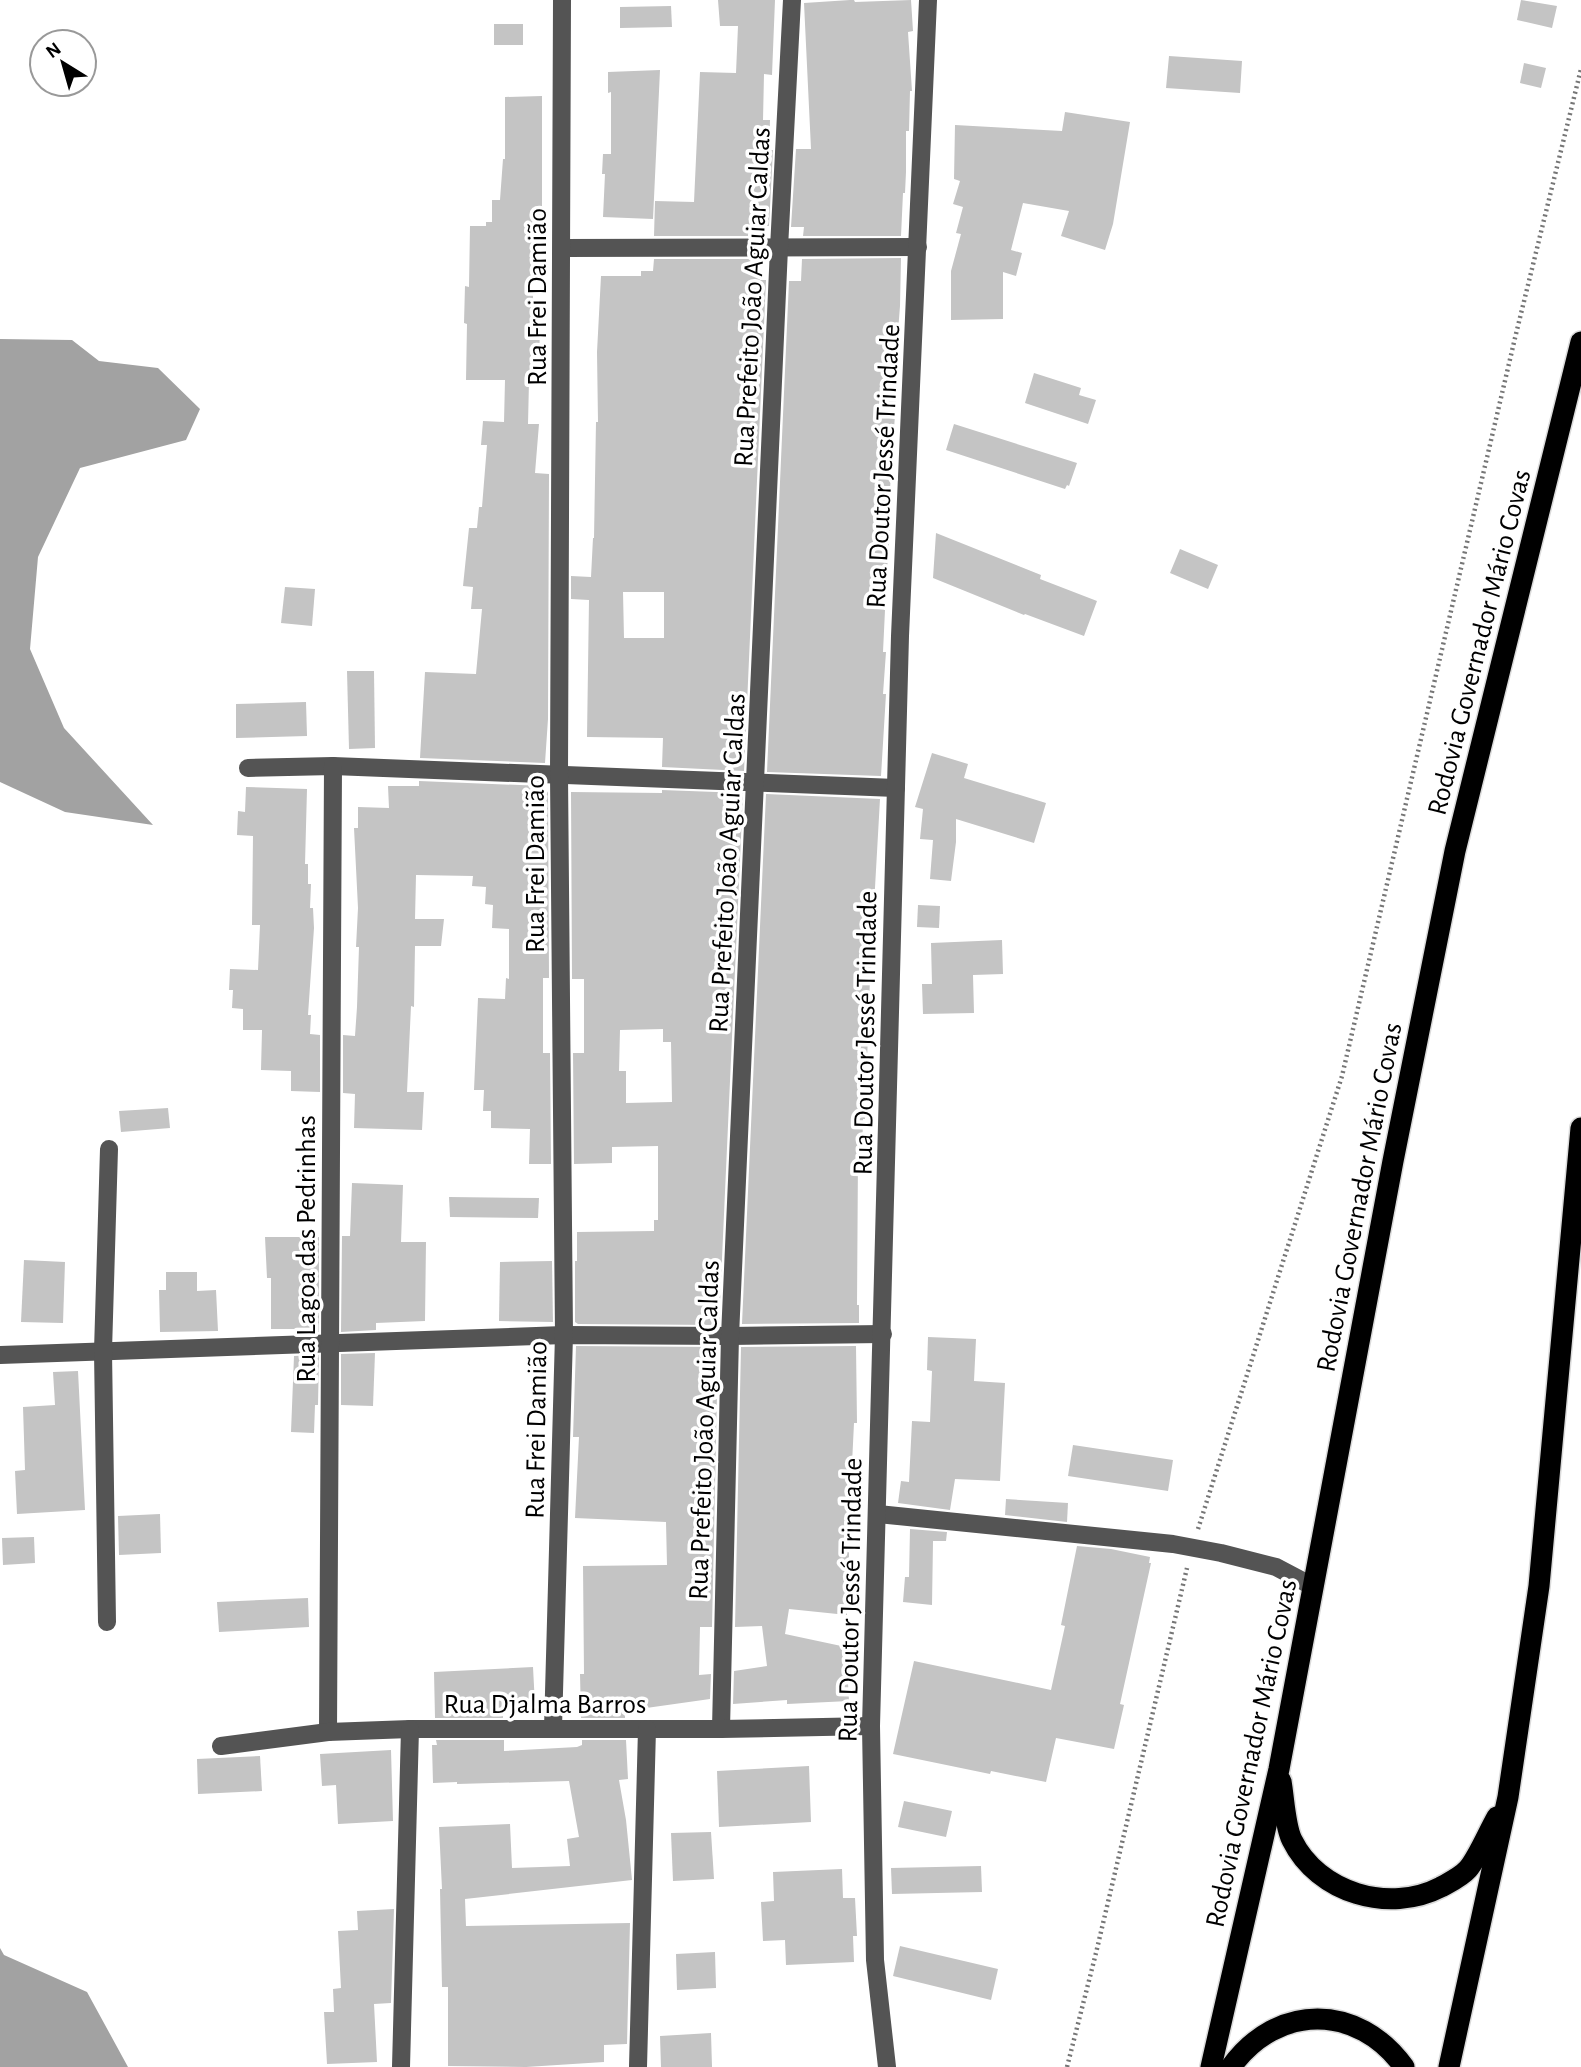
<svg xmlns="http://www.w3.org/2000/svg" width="1581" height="2067" font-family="'Alegreya Sans',sans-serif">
  <rect width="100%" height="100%" fill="#fff"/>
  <g fill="#a2a2a2">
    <path d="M 0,339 L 72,340 L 99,361 L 158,368 L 200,409 L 186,440 L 80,468 L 38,557 L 30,649 L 64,728 L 153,825 L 65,812 L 0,782 Z"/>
    <path d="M 0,1948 L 4,1955 L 87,1992 L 128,2067 L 0,2067 Z"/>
  </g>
  <g fill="#c4c4c4" fill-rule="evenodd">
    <path d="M 718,0 L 775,0 L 772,75 L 764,74 L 763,120 L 770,120 L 769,150 L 773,150 L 769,226 L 763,226 L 762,236 L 654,236 L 655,201 L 694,202 L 700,72 L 736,73 L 738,26 L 720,26 Z"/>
    <path d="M 850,0 L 854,0 L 855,2 L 911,0 L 913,31 L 908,32 L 912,91 L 910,91 L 909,131 L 906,131 L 906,172 L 905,193 L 903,193 L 901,236 L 803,236 L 804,227 L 791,227 L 796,149 L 811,149 L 804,3 Z"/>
    <path d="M 1521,0 L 1557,6 L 1552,28 L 1517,20 Z"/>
    <path d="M 671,6 L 672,27 L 620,28 L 620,7 Z"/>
    <rect x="494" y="24" width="29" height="21"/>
    <path d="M 1169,56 L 1242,61 L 1240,93 L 1166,88 Z"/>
    <path d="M 1524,63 L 1546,68 L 1541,88 L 1520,83 Z"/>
    <path d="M 660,70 L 653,219 L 603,217 L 605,174 L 602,174 L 603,154 L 611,154 L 611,92 L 608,93 L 608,72 Z"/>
    <path d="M 542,96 L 542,215 L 540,215 L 537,279 L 533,279 L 533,331 L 540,331 L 538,381 L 529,381 L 528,424 L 539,424 L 535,473 L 549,474 L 548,719 L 545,763 L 420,758 L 425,672 L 476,674 L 482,609 L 471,609 L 473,587 L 463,586 L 469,528 L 477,528 L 479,507 L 482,507 L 487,445 L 481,445 L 483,421 L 504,422 L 505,380 L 466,380 L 467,324 L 464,323 L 465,286 L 469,287 L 470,226 L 486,226 L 486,222 L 492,222 L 492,200 L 500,200 L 503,159 L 505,159 L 505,97 Z"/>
    <path d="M 1065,112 L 1130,122 L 1113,224 L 1105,250 L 1061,236 L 1069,211 L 1023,203 L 1011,250 L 1022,253 L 1016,276 L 1003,272 L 1003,319 L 951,320 L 951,271 L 961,234 L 956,233 L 963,207 L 953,204 L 960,181 L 954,179 L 955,125 L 1062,131 Z"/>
    <path d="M 901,258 L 900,306 L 895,370 L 898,370 L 889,504 L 892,504 L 884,610 L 885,610 L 883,652 L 886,652 L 883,694 L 886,694 L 881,776 L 767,772 L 789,281 L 801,281 L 802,259 Z"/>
    <path d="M 654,259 L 761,259 L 760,280 L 766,280 L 744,771 L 662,767 L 663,738 L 587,737 L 589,600 L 571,599 L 571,576 L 591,577 L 593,538 L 594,538 L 596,422 L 598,422 L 597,352 L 601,276 L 641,276 L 641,271 L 653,271 ZM 623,592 L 664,592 L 664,638 L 624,638 Z"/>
    <path d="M 1034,373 L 1081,388 L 1079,395 L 1096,400 L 1088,424 L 1025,403 Z"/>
    <path d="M 954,424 L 1077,463 L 1069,486 L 1067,485 L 1065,489 L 946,450 Z"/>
    <path d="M 936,533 L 1041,575 L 1040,579 L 1097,601 L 1084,636 L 1025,614 L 1024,615 L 933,578 Z"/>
    <path d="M 1180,549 L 1218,565 L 1208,589 L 1170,573 Z"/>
    <path d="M 285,587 L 315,589 L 312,626 L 281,623 Z"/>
    <path d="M 347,671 L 374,671 L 375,748 L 349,749 Z"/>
    <path d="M 306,702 L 307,736 L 236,738 L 236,704 Z"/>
    <path d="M 932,753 L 968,764 L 964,778 L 1046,803 L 1034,843 L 956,819 L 956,842 L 951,881 L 930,879 L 933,840 L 920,839 L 923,809 L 915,807 Z"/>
    <path d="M 419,781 L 543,786 L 543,789 L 548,792 L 549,978 L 543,978 L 543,1053 L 550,1053 L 551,1164 L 529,1164 L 530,1129 L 491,1128 L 491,1111 L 483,1111 L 484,1090 L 474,1090 L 478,998 L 505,999 L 506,978 L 509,979 L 509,929 L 492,928 L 493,905 L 485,904 L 486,887 L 472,886 L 473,876 L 416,875 L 415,919 L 444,919 L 441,946 L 415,946 L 414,1007 L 411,1006 L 407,1092 L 424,1092 L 422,1130 L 354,1128 L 355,1094 L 343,1093 L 343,1035 L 355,1036 L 357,1007 L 359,947 L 356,947 L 358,908 L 354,828 L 358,828 L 358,807 L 389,808 L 388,786 L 419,786 Z"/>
    <path d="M 246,787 L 307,789 L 305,864 L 308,864 L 308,884 L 311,884 L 310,908 L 313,908 L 314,928 L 308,1015 L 311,1015 L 310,1034 L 320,1035 L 320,1092 L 291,1091 L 291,1071 L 261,1070 L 262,1030 L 243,1030 L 243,1009 L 232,1008 L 233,990 L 229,990 L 230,969 L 258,970 L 260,925 L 252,925 L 253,836 L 237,835 L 238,811 L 245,812 Z"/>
    <path d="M 662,790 L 743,793 L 719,1325 L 578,1324 L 575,1322 L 575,1261 L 577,1261 L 577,1232 L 654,1231 L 654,1220 L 658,1220 L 658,1146 L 612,1147 L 612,1163 L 574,1164 L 573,1053 L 584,1053 L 584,979 L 572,979 L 571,792 L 662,793 ZM 663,1029 L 663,1042 L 671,1042 L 672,1102 L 626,1103 L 626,1071 L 619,1071 L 620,1030 Z"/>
    <path d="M 766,794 L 880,799 L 873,923 L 875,924 L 875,960 L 872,960 L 870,978 L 865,1119 L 863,1119 L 862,1155 L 858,1155 L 857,1305 L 859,1305 L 859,1323 L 742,1324 Z"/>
    <path d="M 918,905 L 940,906 L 939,928 L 917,927 Z"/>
    <path d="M 1002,940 L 1003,974 L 973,975 L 974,1013 L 923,1014 L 922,984 L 932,984 L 931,943 Z"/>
    <path d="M 168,1108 L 170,1128 L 121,1132 L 119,1111 Z"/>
    <path d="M 352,1183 L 403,1185 L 401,1242 L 426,1242 L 425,1321 L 376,1323 L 376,1330 L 341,1332 L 342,1236 L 350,1236 Z"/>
    <path d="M 449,1197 L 539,1198 L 538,1218 L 450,1217 Z"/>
    <path d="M 265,1237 L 319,1237 L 319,1332 L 295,1333 L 295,1329 L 271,1329 L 271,1278 L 267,1278 Z"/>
    <path d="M 24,1260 L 65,1262 L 63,1323 L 21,1322 Z"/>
    <path d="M 552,1261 L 553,1322 L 499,1321 L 500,1262 Z"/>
    <path d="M 166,1272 L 197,1272 L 197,1291 L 216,1290 L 218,1331 L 160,1332 L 159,1290 L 166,1290 Z"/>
    <path d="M 928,1337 L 976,1339 L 974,1381 L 1005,1383 L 1000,1481 L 955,1479 L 950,1510 L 898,1503 L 901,1481 L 909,1482 L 912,1421 L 930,1422 L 932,1371 L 927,1370 Z"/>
    <path d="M 576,1346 L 718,1347 L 712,1627 L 700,1627 L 699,1675 L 711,1674 L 710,1699 L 625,1711 L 625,1718 L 581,1718 L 580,1674 L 584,1674 L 583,1566 L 667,1565 L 666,1522 L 575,1518 L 579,1437 L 573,1437 Z"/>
    <path d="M 856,1346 L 857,1423 L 854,1423 L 852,1464 L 849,1464 L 849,1564 L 846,1564 L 847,1615 L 789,1609 L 785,1634 L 846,1647 L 849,1701 L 787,1704 L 787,1700 L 733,1704 L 734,1671 L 767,1666 L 762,1626 L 735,1627 L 741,1347 Z"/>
    <path d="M 375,1353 L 373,1406 L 341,1405 L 341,1354 Z"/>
    <path d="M 319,1355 L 318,1405 L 315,1405 L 314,1433 L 291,1432 L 294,1356 Z"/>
    <path d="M 78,1371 L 85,1510 L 17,1514 L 15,1471 L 25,1470 L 23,1407 L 55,1405 L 53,1372 Z"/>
    <path d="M 1073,1445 L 1173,1460 L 1168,1491 L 1068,1476 Z"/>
    <path d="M 1006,1499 L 1068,1503 L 1067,1522 L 1005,1515 Z"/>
    <path d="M 160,1514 L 161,1553 L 119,1555 L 118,1516 Z"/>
    <path d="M 910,1529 L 947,1532 L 946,1541 L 933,1541 L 932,1605 L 903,1602 L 905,1577 L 909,1577 Z"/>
    <path d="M 34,1537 L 35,1563 L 3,1565 L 2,1538 Z"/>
    <path d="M 1077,1546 L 1111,1549 L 1150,1557 L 1149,1563 L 1151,1563 L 1120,1704 L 1124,1705 L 1114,1749 L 1056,1738 L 1046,1782 L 991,1771 L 990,1774 L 893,1754 L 914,1661 L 1051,1690 L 1065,1626 L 1061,1625 Z"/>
    <path d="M 308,1598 L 309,1627 L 219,1632 L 217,1602 Z"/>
    <path d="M 533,1667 L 535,1705 L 502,1706 L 503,1718 L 435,1718 L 434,1672 Z"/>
    <path d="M 436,1740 L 504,1740 L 504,1751 L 577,1747 L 582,1745 L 582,1740 L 626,1740 L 628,1779 L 619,1780 L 626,1820 L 632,1880 L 465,1899 L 466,1926 L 630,1923 L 627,2044 L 604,2045 L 604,2062 L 526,2067 L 448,2066 L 448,1987 L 442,1987 L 440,1889 L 442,1889 L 439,1827 L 510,1824 L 512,1868 L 570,1866 L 567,1839 L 579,1837 L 569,1781 L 457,1784 L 457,1782 L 433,1783 L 432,1745 L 437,1745 Z"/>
    <path d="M 391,1750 L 393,1821 L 338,1824 L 336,1785 L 322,1786 L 320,1754 Z"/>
    <path d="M 260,1756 L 262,1791 L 198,1794 L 197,1759 Z"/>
    <path d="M 809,1766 L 811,1822 L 719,1827 L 717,1771 Z"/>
    <path d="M 904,1801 L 952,1811 L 946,1837 L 898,1827 Z"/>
    <path d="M 711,1832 L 714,1879 L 673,1881 L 671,1833 Z"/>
    <path d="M 981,1866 L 982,1892 L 892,1894 L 891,1868 Z"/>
    <path d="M 842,1869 L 843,1898 L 855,1898 L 857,1936 L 853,1936 L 854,1962 L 786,1965 L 785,1940 L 763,1941 L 761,1902 L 774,1901 L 773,1872 Z"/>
    <path d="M 394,1909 L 391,2003 L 374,2004 L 377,2062 L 327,2064 L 324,2012 L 334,2012 L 333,1989 L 341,1988 L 338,1931 L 358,1930 L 357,1911 Z"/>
    <path d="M 900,1946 L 998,1969 L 991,2000 L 893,1976 Z"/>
    <path d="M 715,1952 L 716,1988 L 677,1990 L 676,1954 Z"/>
    <path d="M 711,2033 L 712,2067 L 661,2067 L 660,2036 Z"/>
  </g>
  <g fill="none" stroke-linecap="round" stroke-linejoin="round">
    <g stroke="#dbdbdb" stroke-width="24">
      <g id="highway">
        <path d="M 1281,1781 C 1284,1798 1285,1826 1292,1840 C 1318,1893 1389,1914 1441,1887 C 1450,1882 1461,1877 1468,1869 C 1477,1859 1489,1831 1497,1817"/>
        <path d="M 1211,2067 L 1279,1769 L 1393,1161 L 1455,851 L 1581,342"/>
        <path d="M 1231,2067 C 1277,2003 1358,2003 1404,2067"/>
        <path d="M 1449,2067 L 1508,1797 L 1539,1586 L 1581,1128"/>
      </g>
    </g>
    <g stroke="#767676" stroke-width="4.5" stroke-dasharray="2 3.5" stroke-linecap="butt">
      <path d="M 1198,1529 L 1342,1076 L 1515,338 L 1581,69"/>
      <path d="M 1067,2067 L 1096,1953 L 1187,1568"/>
    </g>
    <g stroke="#545454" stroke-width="18">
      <path d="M 563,248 L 918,247"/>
      <path d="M 248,768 L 333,766 L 896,788"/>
      <path d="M 0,1355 L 564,1335 L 730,1336 L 883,1334"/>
      <path d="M 878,1514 L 1173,1544 L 1221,1553 L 1276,1567 L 1312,1586"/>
      <path d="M 107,1622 L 103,1351 L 109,1149"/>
      <path d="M 553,1728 L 564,1335 L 559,775 L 562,0"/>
      <path d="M 721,1729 L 730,1336 L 779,248 L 792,0"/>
      <path d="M 328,1732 L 333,766"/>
      <path d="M 221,1746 L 328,1732 L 410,1729 L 721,1729 L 871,1726"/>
      <path d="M 401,2067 L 410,1729"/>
      <path d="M 638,2067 L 647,1729"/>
      <path d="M 887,2067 L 875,1960 L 871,1726 L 900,636 L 928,0"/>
    </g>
    <use href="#highway" stroke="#000" stroke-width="21"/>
  </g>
  <g text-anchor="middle" stroke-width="7" stroke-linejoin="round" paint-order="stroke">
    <g font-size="28" fill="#000" stroke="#fff">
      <text transform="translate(536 297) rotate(-90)" y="10">Rua Frei Damião</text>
      <text transform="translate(751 297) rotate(-87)" y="10">Rua Prefeito João Aguiar Caldas</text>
      <text transform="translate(882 466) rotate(-87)" y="10">Rua Doutor Jessé Trindade</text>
      <text transform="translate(1478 642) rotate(-76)" y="10">Rodovia Governador Mário Covas</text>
      <text transform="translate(726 863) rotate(-87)" y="10">Rua Prefeito João Aguiar Caldas</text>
      <text transform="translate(534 864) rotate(-90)" y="10">Rua Frei Damião</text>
      <text transform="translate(864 1033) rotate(-89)" y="10">Rua Doutor Jessé Trindade</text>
      <text transform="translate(1358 1197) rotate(-79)" y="10">Rodovia Governador Mário Covas</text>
      <text transform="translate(305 1249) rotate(-90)" y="10">Rua Lagoa das Pedrinhas</text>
      <text transform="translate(535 1430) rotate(-89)" y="10">Rua Frei Damião</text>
      <text transform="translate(703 1430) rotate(-88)" y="10">Rua Prefeito João Aguiar Caldas</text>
      <text transform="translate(849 1600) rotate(-89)" y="10">Rua Doutor Jessé Trindade</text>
      <text x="545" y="1713">Rua Djalma Barros</text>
      <text transform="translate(1250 1753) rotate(-78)" y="10">Rodovia Governador Mário Covas</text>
    </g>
  </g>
  <g transform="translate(63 63) rotate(323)"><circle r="33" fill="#ffffff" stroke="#999999" stroke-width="2"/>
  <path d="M0-5L12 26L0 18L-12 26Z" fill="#000000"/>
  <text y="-10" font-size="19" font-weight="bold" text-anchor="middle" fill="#000000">N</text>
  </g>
</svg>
